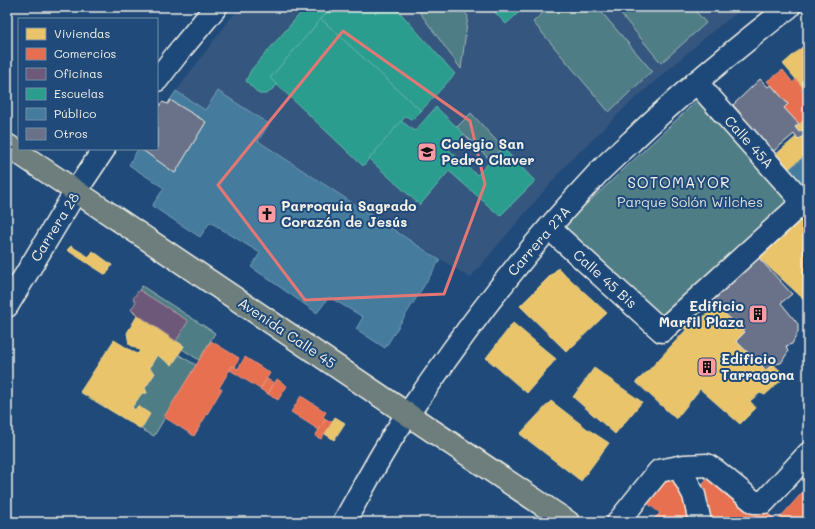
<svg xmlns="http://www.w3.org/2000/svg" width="815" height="529" font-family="Mali,sans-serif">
  <rect width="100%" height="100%" fill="#1f4a7a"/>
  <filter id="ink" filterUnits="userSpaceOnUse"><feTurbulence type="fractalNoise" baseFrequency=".025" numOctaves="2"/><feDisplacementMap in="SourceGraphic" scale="8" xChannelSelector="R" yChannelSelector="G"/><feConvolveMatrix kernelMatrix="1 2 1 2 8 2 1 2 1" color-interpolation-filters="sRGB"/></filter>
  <g filter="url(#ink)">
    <path fill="#35567e" d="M 241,7 L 745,7 L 713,31 L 630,103 L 567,164 L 470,278 L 258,141 L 269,124 L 218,91 L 205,110 L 176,91 L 230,19 Z"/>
    <g fill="#507d86" stroke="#a2b7b7">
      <path d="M 419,7 L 460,7 L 468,16 L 461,69 L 418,10 Z"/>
      <path d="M 549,7 L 597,7 L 652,71 L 609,112 L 533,22 Z"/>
      <path d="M 615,7 L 692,7 L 706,23 L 661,63 Z"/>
      <path d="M 703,95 L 795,200 L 660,323 L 560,229 Z"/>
      <path d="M 471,113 L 503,148 L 490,160 L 457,127 Z"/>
      <path d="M 142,286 L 215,333 L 199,360 L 182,349 L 184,346 L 176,341 L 188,321 L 139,290 Z"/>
      <path d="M 157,355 L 172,365 L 179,355 L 196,365 L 154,436 L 141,429 L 149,414 L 138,406 L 135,410 L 132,407 L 142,393 L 147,393 L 145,388 L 155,373 L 149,368 Z"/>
    </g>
    <g fill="#e9c46a" stroke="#ecd290">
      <path d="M 808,42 L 808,89 L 806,91 L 783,64 Z"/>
      <path d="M 808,116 L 808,153 L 787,171 L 774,156 L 796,137 L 798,140 L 807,133 L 803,130 L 799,132 L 795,127 Z"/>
      <path d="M 806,217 L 808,217 L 808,303 L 757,256 Z"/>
      <path d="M 71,246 L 89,257 L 93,251 L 112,265 L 106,275 L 67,250 Z"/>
      <path d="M 558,268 L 607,313 L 567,352 L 520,306 Z"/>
      <path d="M 139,290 L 188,321 L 176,341 L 184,346 L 172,365 L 157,355 L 149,368 L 155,373 L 145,388 L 147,393 L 142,393 L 132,407 L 135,410 L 138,406 L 150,414 L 141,429 L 80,392 L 114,340 L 137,354 L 140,351 L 129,344 L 127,333 L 137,316 L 131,310 L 136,302 L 133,299 Z"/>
      <path d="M 717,305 L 745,332 L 736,341 L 766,370 L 773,364 L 786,376 L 765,395 L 760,393 L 750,401 L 756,408 L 740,424 L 700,389 L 676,419 L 636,382 L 648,371 L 686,330 L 681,324 L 694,312 L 702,318 Z"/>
      <path d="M 513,323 L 556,359 L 527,393 L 486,358 Z"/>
      <path d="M 594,368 L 642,402 L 615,434 L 573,397 Z"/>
      <path d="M 551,401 L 586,428 L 609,443 L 581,481 L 520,434 Z"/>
      <path d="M 335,417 L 345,423 L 334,440 L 325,434 Z"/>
    </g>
    <g fill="#e76f51" stroke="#eb967e">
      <path d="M 783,70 L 793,83 L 796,79 L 803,88 L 801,90 L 808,99 L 808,116 L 799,124 L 784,108 L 788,104 L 767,81 Z"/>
      <path d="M 211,341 L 239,358 L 235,367 L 232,366 L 219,388 L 222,389 L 194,436 L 164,417 Z"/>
      <path d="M 245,357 L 270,373 L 260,389 L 230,370 L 232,366 L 238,369 Z"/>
      <path d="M 267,379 L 274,383 L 268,394 L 260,389 Z"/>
      <path d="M 277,379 L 287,386 L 278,400 L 268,394 Z"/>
      <path d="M 301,396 L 326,412 L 323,417 L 326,419 L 319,430 L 291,412 Z"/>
      <path d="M 326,419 L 332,422 L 321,439 L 315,436 Z"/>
      <path d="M 715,470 L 777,521 L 808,486 L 808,522 L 651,522 L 660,513 L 646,502 L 669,473 L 694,495 Z"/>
    </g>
    <path fill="#6d597a" stroke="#96879b" d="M 139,290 L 188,321 L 176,341 L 131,310 L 136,302 L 133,299 Z"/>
    <g fill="#2a9d8f" stroke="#67b6aa">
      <path d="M 306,7 L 332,7 L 270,78 L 277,85 L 267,94 L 259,94 L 246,81 L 251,70 Z"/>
      <path d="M 332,7 L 395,7 L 455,74 L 421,111 L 321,19 Z"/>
      <path d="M 490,7 L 525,7 L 506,24 Z"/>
      <path d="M 321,19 L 421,111 L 412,120 L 406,116 L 363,166 L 270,78 Z"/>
      <path d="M 436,107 L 464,134 L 449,150 L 477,175 L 503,148 L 535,181 L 500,216 L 449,171 L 420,205 L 369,159 L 401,121 L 415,131 Z"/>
    </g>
    <g fill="#457b9d" stroke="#7a9eb4">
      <path d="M 176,91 L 205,110 L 218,91 L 269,124 L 258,141 L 440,260 L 385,348 L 356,329 L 363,317 L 329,297 L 317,313 L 251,267 L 260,253 L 210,222 L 200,237 L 152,206 L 164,188 L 129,165 L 138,149 L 141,149 L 175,173 L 206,122 L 170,100 Z"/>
      <path d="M 808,153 L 808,184 L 802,188 L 787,171 Z"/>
    </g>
    <g fill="#697289" stroke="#f4f1e8">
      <path d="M 760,79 L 768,87 L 771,85 L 788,104 L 784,108 L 799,124 L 795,127 L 799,132 L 803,130 L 807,133 L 798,140 L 794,134 L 769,155 L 739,116 L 741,114 L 733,105 Z"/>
      <path d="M 170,100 L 206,122 L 175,173 L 141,149 L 157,149 L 157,109 L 162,102 L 168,104 Z"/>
      <path d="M 757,256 L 792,294 L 781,303 L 798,324 L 798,332 L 792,344 L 786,346 L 788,352 L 781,363 L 773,364 L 766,370 L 736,341 L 745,332 L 710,300 Z"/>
    </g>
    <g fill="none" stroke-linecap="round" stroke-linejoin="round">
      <g stroke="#f4f1e8" stroke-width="25">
        <g id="minor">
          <path d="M 157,80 L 177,54 L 216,7"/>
          <path d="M 549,228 L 662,331 L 803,202 L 696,82"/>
          <path d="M 7,306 L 76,191 L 104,149"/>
          <path d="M 679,467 L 694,495 L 700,522"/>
          <path d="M 344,522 C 362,490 379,457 399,427 C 408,413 418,400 427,387 C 479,311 536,239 599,172 C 610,161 621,151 632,141 C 681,93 735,49 789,7"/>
          <path d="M 618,522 L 659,471 L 684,466 L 707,465 L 715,470 L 754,502 L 764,502 L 808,454"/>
        </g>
      </g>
      <g stroke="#f4f1e8" stroke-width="25">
        <path id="major" d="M 7,145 L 568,522"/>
      </g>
      <use href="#minor" stroke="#1f4a7a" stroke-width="22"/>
      <use href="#major" stroke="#6d7e7c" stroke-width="22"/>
    </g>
  </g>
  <path fill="none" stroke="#e27875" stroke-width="3" stroke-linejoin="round" d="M 343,31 L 470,121 L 485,184 L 444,294 L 305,300 L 218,185 Z"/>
  <defs>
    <g id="school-square" transform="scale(1)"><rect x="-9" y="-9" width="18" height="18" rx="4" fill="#ff9aa2" stroke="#1f4a7a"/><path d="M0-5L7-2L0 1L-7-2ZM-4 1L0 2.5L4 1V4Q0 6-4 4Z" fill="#111"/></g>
    <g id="church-square" transform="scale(1)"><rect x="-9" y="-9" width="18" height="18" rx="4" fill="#ff9aa2" stroke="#1f4a7a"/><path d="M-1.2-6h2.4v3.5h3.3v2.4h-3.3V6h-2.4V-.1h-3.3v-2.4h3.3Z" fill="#111"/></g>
    <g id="building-square" transform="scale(1)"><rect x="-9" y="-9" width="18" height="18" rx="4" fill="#ff9aa2" stroke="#1f4a7a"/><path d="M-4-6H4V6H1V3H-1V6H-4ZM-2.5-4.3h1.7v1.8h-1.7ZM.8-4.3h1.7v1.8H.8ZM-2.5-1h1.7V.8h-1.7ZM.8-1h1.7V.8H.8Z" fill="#111"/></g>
  </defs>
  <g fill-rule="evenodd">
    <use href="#school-square" x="427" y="152"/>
    <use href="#church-square" x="267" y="214"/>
    <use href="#building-square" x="758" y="314"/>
    <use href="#building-square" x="707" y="367"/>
  </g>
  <g text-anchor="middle" stroke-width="4" stroke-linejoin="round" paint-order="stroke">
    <g font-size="14" fill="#f4f1e8" stroke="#1f4a7a">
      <text transform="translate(749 142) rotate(48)" y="5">Calle 45A</text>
      <text transform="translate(55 227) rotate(-58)" y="5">Carrera 28</text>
      <text transform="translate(539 241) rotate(-49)" y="5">Carrera 27A</text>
      <text transform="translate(605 279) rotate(42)" y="5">Calle 45 Bis</text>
      <text transform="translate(287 333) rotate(34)" y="5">Avenida Calle 45</text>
    </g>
    <g font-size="14" font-weight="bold" fill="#f4f1e8" stroke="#1f4a7a" text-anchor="start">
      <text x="441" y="149">Colegio San<tspan x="441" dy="16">Pedro Claver</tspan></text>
      <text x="281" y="211">Parroquia Sagrado<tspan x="281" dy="16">Corazón de Jesús</tspan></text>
      <text x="744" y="311" text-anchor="end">Edificio<tspan x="744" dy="16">Marfil Plaza</tspan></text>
      <text x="721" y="364">Edificio<tspan x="721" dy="16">Tarragona</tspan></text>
    </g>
    <g font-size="14" fill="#dbe0d9" stroke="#1f4a7a">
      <text x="690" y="207">Parque Solón Wilches</text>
    </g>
    <g font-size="15" letter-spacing="1" fill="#f4f1e8" stroke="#1f4a7a">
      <text x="679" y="188">SOTOMAYOR</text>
    </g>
  </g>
  <rect width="815" height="529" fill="none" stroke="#1f4a7a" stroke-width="24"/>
  <rect x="12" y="12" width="791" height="505" fill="none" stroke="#f4f1e8" stroke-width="1.5" filter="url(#ink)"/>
  <rect x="18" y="18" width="140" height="132" fill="#1f4a7a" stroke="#748da6"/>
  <rect x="26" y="28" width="20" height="12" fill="#e9c46a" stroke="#748da6"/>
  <text x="54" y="38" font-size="12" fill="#f4f1e8">Viviendas</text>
  <rect x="26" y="48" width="20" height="12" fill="#e76f51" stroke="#748da6"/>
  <text x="54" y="58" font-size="12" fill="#f4f1e8">Comercios</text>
  <rect x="26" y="68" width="20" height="12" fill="#6d597a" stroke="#748da6"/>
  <text x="54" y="78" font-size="12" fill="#f4f1e8">Oficinas</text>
  <rect x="26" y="88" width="20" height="12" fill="#2a9d8f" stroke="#748da6"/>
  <text x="54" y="98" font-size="12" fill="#f4f1e8">Escuelas</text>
  <rect x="26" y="108" width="20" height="12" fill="#457b9d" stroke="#748da6"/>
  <text x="54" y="118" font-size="12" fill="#f4f1e8">Público</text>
  <rect x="26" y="128" width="20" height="12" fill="#697289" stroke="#748da6"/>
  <text x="54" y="138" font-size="12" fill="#f4f1e8">Otros</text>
</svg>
